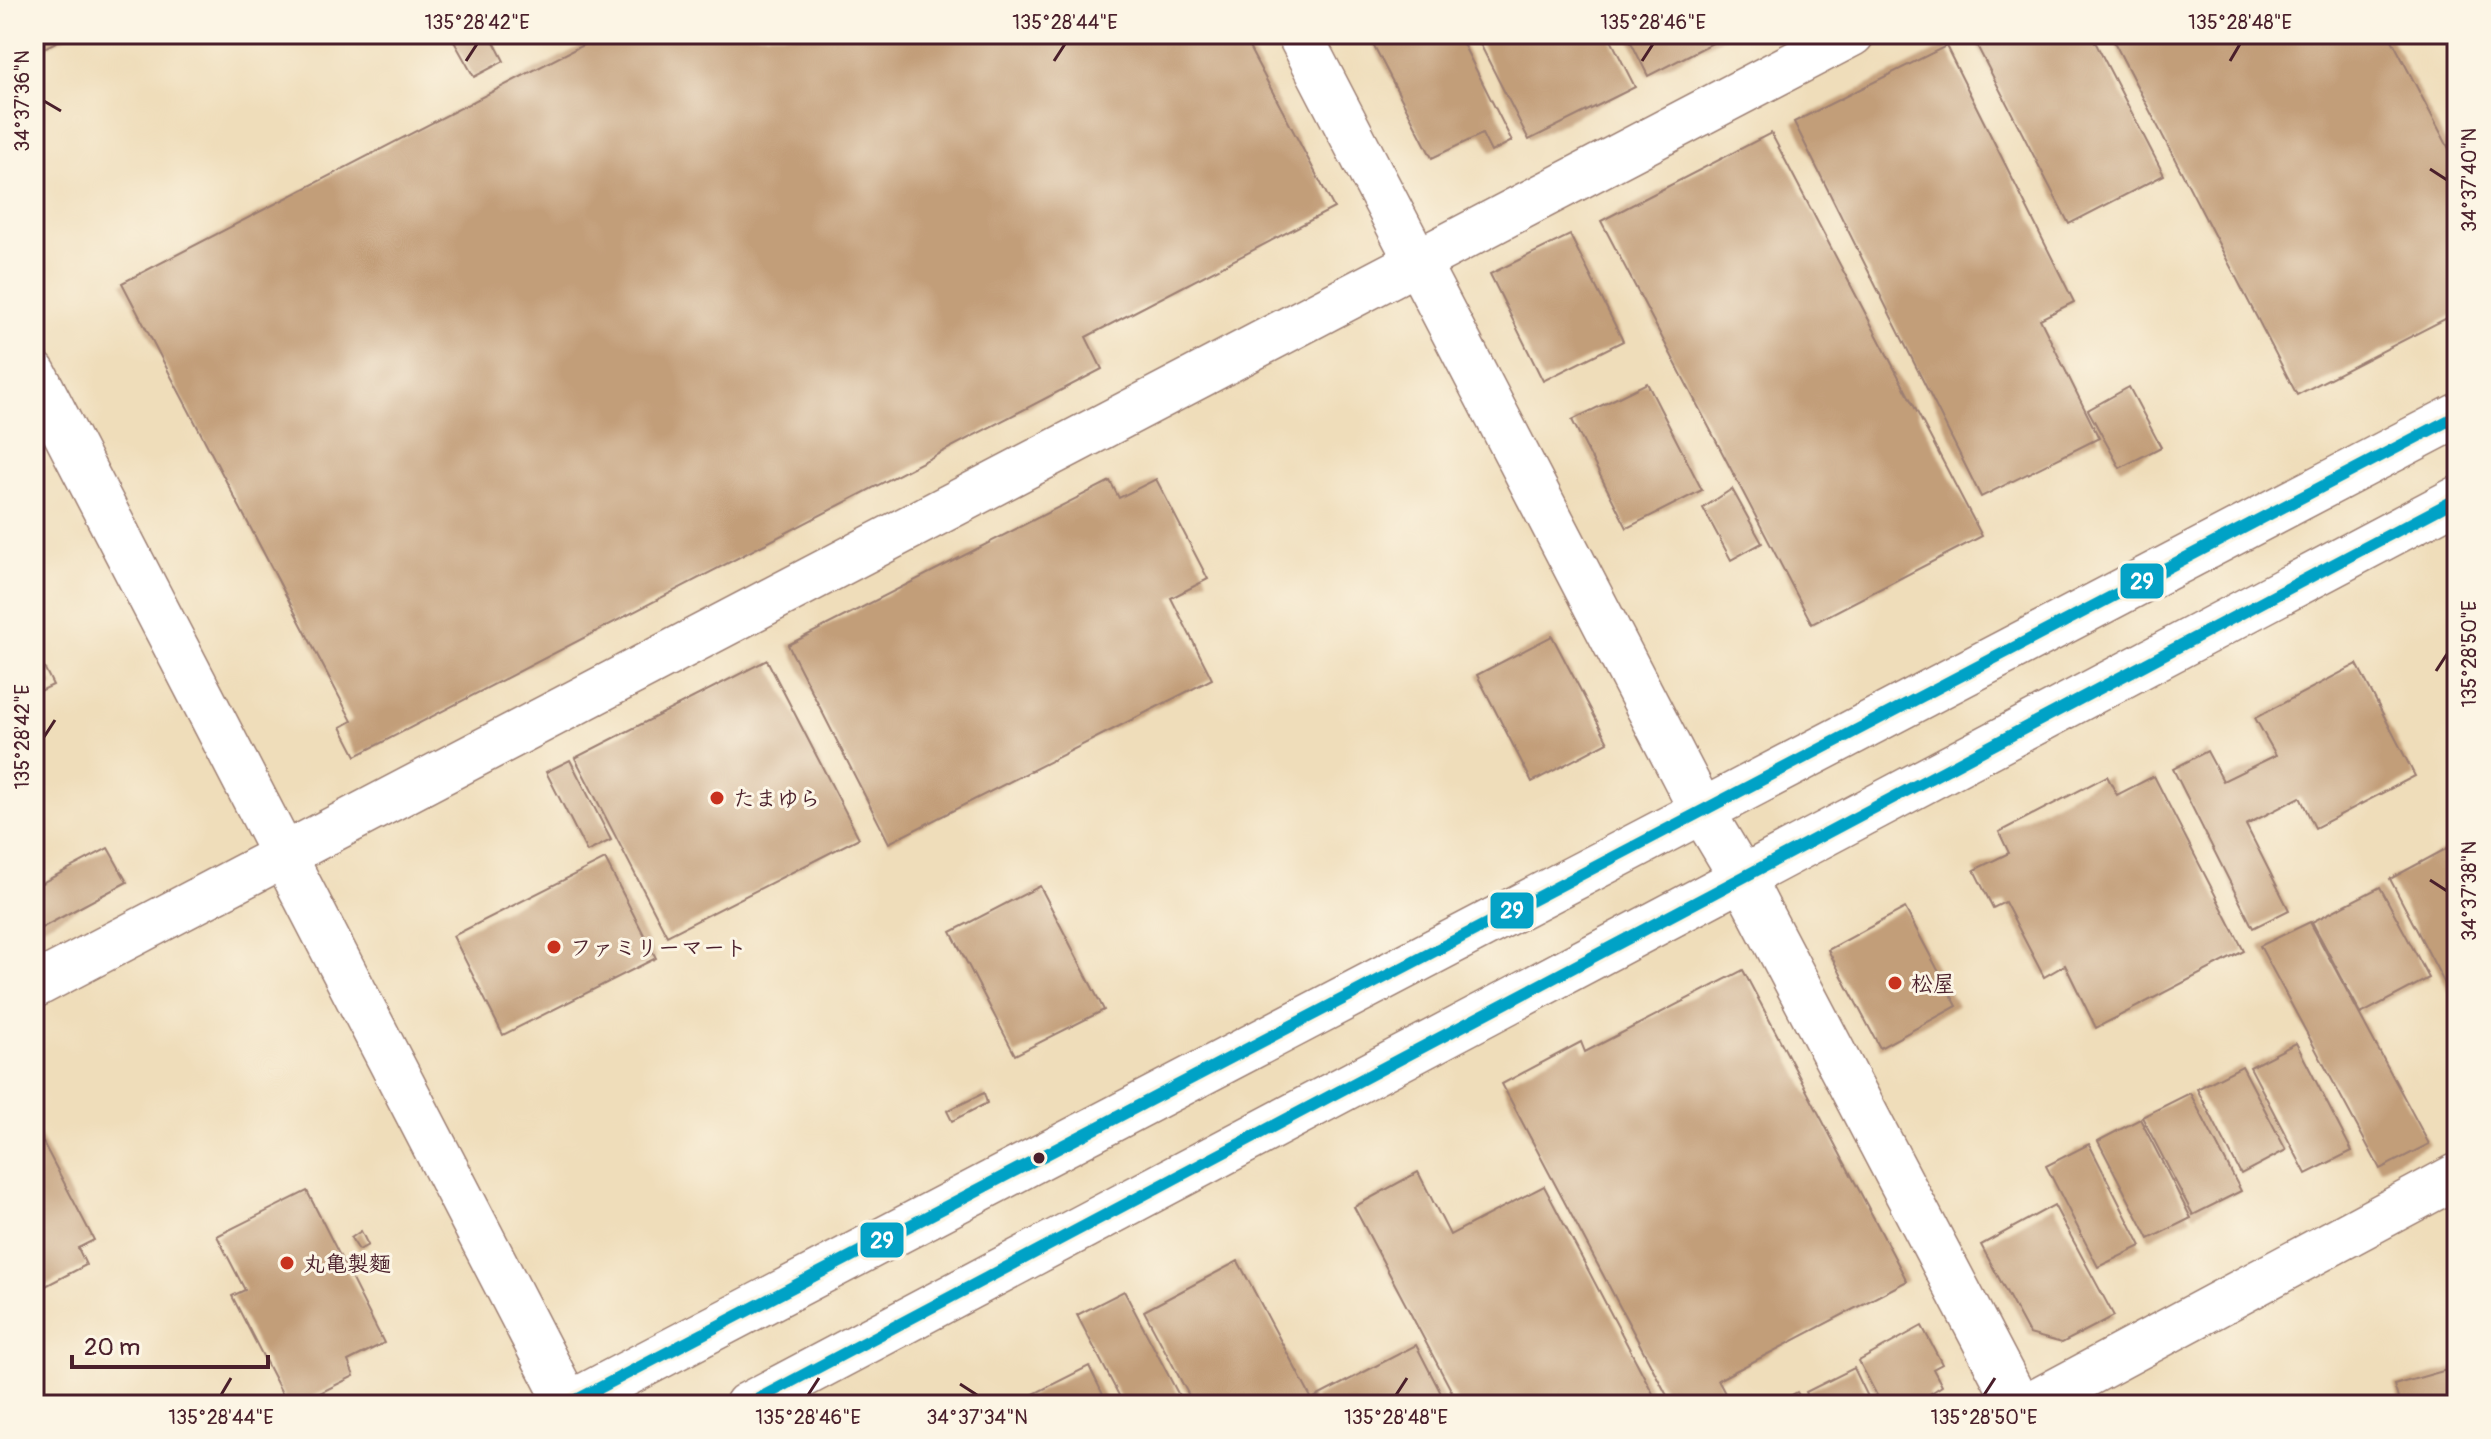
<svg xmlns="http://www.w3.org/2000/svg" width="2491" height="1439" font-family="Pangolin,'Klee One',sans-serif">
  <rect width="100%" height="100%" fill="#fcf5e5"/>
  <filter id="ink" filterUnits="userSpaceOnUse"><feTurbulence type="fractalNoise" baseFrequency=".0125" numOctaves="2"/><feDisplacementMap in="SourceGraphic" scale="16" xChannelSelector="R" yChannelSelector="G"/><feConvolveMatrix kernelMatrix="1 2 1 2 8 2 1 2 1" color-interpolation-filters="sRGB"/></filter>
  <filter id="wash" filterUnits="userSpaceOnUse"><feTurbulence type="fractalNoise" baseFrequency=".006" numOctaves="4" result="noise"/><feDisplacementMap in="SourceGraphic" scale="32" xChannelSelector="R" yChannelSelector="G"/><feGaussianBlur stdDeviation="1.8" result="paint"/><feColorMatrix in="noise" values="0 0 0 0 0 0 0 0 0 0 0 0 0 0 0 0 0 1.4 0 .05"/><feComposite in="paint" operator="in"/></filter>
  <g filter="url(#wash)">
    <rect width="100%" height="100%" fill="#efddba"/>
    <g id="blocks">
      <g fill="#c29e79">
        <path d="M 34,34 L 72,34 L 34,53 Z"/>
        <path d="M 460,34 L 490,34 L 504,61 L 474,77 L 452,38 Z"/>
        <path d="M 604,34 L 1242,34 L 1334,208 L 1086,337 L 1102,369 L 356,756 L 341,727 L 352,721 L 122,283 Z"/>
        <path d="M 1368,34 L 1458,34 L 1512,141 L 1491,152 L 1482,134 L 1432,158 Z"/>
        <path d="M 1475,34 L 1608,34 L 1635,87 L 1529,140 Z"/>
        <path d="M 1627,34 L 1730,34 L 1648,76 Z"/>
        <path d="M 1971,34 L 2091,34 L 2164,175 L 2069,224 Z"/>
        <path d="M 2110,34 L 2389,34 L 2457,164 L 2457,313 L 2297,395 Z"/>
        <path d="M 1946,46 L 2074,302 L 2040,319 L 2099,438 L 1981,497 L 1794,122 Z"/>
        <path d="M 1771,133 L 1982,536 L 1812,624 L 1601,221 Z"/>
        <path d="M 1570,235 L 1623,341 L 1543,381 L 1490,274 Z"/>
        <path d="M 1647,383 L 1702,490 L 1627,528 L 1572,420 Z"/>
        <path d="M 2129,387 L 2161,447 L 2120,468 L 2088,410 Z"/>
        <path d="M 1156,479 L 1208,579 L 1171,598 L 1212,679 L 889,843 L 788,645 L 1110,481 L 1119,498 Z"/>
        <path d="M 1732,489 L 1762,543 L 1731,560 L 1703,508 Z"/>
        <path d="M 1552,636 L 1608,742 L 1532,782 L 1477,675 Z"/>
        <path d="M 34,647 L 53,685 L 34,694 Z"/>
        <path d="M 767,660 L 859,838 L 667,936 L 575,758 Z"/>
        <path d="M 2357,664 L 2415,776 L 2315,828 L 2300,797 L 2246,825 L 2289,910 L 2253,928 L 2173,769 L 2207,751 L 2223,781 L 2276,755 L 2255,718 Z"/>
        <path d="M 570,760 L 611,840 L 587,852 L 546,772 Z"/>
        <path d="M 2107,776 L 2117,795 L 2154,776 L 2244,951 L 2096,1028 L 2065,965 L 2044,977 L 2005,902 L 1993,908 L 1974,870 L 2009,853 L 1999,832 Z"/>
        <path d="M 2457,843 L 2457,1007 L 2390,879 Z"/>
        <path d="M 108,848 L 127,882 L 34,932 L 34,887 Z"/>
        <path d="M 605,859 L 656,958 L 503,1035 L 453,936 Z"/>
        <path d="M 1040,886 L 1104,1010 L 1015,1055 L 951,932 Z"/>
        <path d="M 2380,887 L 2429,978 L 2361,1014 L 2312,922 Z"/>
        <path d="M 1905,908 L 1957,1006 L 1880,1048 L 1828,950 Z"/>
        <path d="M 2310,922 L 2429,1144 L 2380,1169 L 2260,946 Z"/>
        <path d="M 1743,970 L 1907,1281 L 1718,1380 L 1731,1405 L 1672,1405 L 1502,1084 L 1581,1042 L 1585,1052 Z"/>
        <path d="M 2296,1043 L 2352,1151 L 2306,1174 L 2250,1067 Z"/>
        <path d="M 2242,1066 L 2286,1150 L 2241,1174 L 2197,1089 Z"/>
        <path d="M 984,1093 L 987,1103 L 952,1121 L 947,1111 Z"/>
        <path d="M 2190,1093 L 2241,1191 L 2193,1215 L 2142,1117 Z"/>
        <path d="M 2140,1119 L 2191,1218 L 2149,1239 L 2098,1141 Z"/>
        <path d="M 34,1125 L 94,1240 L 78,1248 L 86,1265 L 34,1292 Z"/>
        <path d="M 2089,1144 L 2141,1246 L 2098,1267 L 2046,1166 Z"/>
        <path d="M 1418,1172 L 1450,1235 L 1544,1186 L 1659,1405 L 1459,1405 L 1354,1207 Z"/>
        <path d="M 307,1191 L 384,1343 L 348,1361 L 354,1376 L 296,1405 L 288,1405 L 232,1296 L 245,1290 L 217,1236 Z"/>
        <path d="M 2054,1205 L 2114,1316 L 2062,1343 L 2029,1334 L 1981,1245 Z"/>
        <path d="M 361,1231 L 368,1245 L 359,1250 L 351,1238 Z"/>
        <path d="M 1238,1261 L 1315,1405 L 1194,1405 L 1144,1311 Z"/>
        <path d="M 1124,1291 L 1184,1405 L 1124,1405 L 1077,1315 Z"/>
        <path d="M 1922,1326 L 1942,1364 L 1933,1369 L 1942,1386 L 1928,1395 L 1933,1405 L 1882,1405 L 1859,1361 Z"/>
        <path d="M 1416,1345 L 1447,1405 L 1318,1405 L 1314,1398 Z"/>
        <path d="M 1089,1366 L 1108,1405 L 1012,1405 Z"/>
        <path d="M 2457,1367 L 2457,1405 L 2400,1405 L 2394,1385 Z"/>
        <path d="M 1854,1368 L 1872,1405 L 1812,1405 L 1806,1392 Z"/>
        <path d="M 1797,1392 L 1805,1405 L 1774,1405 Z"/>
      </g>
    </g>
  </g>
  <g filter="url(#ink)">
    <use href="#blocks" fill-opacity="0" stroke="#9c7e72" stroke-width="2"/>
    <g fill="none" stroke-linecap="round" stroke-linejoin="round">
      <g stroke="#9c7e72" stroke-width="47">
        <g id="minor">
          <path d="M 1299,34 L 1702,811 L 1742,878 L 2018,1405"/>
          <path d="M 34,986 L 1852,34"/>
          <path d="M 2030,1405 L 2457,1176"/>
        </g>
      </g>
      <g stroke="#9c7e72" stroke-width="47">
        <path id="tertiary" d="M 34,373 L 568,1404"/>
      </g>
      <g stroke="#9c7e72" stroke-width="47">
        <g id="primary">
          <path d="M 567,1405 L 2457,416"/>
          <path d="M 747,1405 L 2457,499"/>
        </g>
      </g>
      <use href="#minor" stroke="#fff" stroke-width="44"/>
      <use href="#tertiary" stroke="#fff" stroke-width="44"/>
      <use href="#primary" stroke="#fff" stroke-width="44"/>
      <g stroke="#fcf5e5" stroke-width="18">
        <g id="bus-1">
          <path d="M 567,1405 L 2457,416"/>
          <path d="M 747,1405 L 2457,499"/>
        </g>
      </g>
      <use href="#bus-1" stroke="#04a2c6" stroke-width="12"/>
    </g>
  </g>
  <path fill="none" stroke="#4a1f2b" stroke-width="3" d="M 466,61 L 477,44M 1054,61 L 1065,44M 1642,61 L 1653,44M 2230,61 L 2240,44M 44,101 L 61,111M 2430,169 L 2447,180M 2436,671 L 2447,654M 44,737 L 55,720M 2430,880 L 2447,891M 960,1384 L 977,1395M 221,1395 L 231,1378M 808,1395 L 819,1378M 1396,1395 L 1407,1378M 1984,1395 L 1995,1378"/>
  <g fill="#c8321e" stroke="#fcf5e5" stroke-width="3">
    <circle cx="717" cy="798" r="8"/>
    <circle cx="554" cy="947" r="8"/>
    <circle cx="1895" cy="983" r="8"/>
    <circle cx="287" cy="1263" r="8"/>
  </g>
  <circle fill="#4a1f2b" stroke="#fcf5e5" stroke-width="3" cx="1039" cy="1158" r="7"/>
  <g text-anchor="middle" stroke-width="6" stroke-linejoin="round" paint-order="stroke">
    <g font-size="22" font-weight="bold" fill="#4a1f2b" stroke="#fcf5e5" text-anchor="start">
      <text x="733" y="806">たまゆら</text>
      <text x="570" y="955">ファミリーマート</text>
      <text x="1911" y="991">松屋</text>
      <text x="303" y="1271">丸亀製麵</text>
    </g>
  </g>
  <g stroke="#fcf5e5" stroke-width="3">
    <rect x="2119" y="562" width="46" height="38" rx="8" fill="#04a2c6"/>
    <rect x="1489" y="891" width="46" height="39" rx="8" fill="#04a2c6"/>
    <rect x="859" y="1221" width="46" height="38" rx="8" fill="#04a2c6"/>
  </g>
  <g font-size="22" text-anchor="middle" font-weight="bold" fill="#fff">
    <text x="2142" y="589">29</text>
    <text x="1512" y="918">29</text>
    <text x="882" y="1248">29</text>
  </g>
  <rect width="2491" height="1439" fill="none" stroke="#fcf5e5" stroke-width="88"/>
  <path d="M72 1355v12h196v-12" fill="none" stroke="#4a1f2b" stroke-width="4"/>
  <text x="84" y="1355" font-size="24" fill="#4a1f2b" stroke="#fcf5e5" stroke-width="6" paint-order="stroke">20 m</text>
  <rect x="44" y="44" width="2403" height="1351" fill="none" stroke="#4a1f2b" stroke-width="3"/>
  <g font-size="20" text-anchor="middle" fill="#4a1f2b">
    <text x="477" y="29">135°28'42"E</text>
    <text x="1065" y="29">135°28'44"E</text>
    <text x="1653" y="29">135°28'46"E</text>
    <text x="2240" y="29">135°28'48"E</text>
    <text transform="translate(22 101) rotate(-90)" y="7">34°37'36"N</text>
    <text transform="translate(2469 180) rotate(-90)" y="7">34°37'40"N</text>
    <text transform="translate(2469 654) rotate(-90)" y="7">135°28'50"E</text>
    <text transform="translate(22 737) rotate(-90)" y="7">135°28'42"E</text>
    <text transform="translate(2469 891) rotate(-90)" y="7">34°37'38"N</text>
    <text x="221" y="1424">135°28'44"E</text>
    <text x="808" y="1424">135°28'46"E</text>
    <text x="977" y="1424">34°37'34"N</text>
    <text x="1396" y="1424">135°28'48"E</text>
    <text x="1984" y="1424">135°28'50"E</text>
  </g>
</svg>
